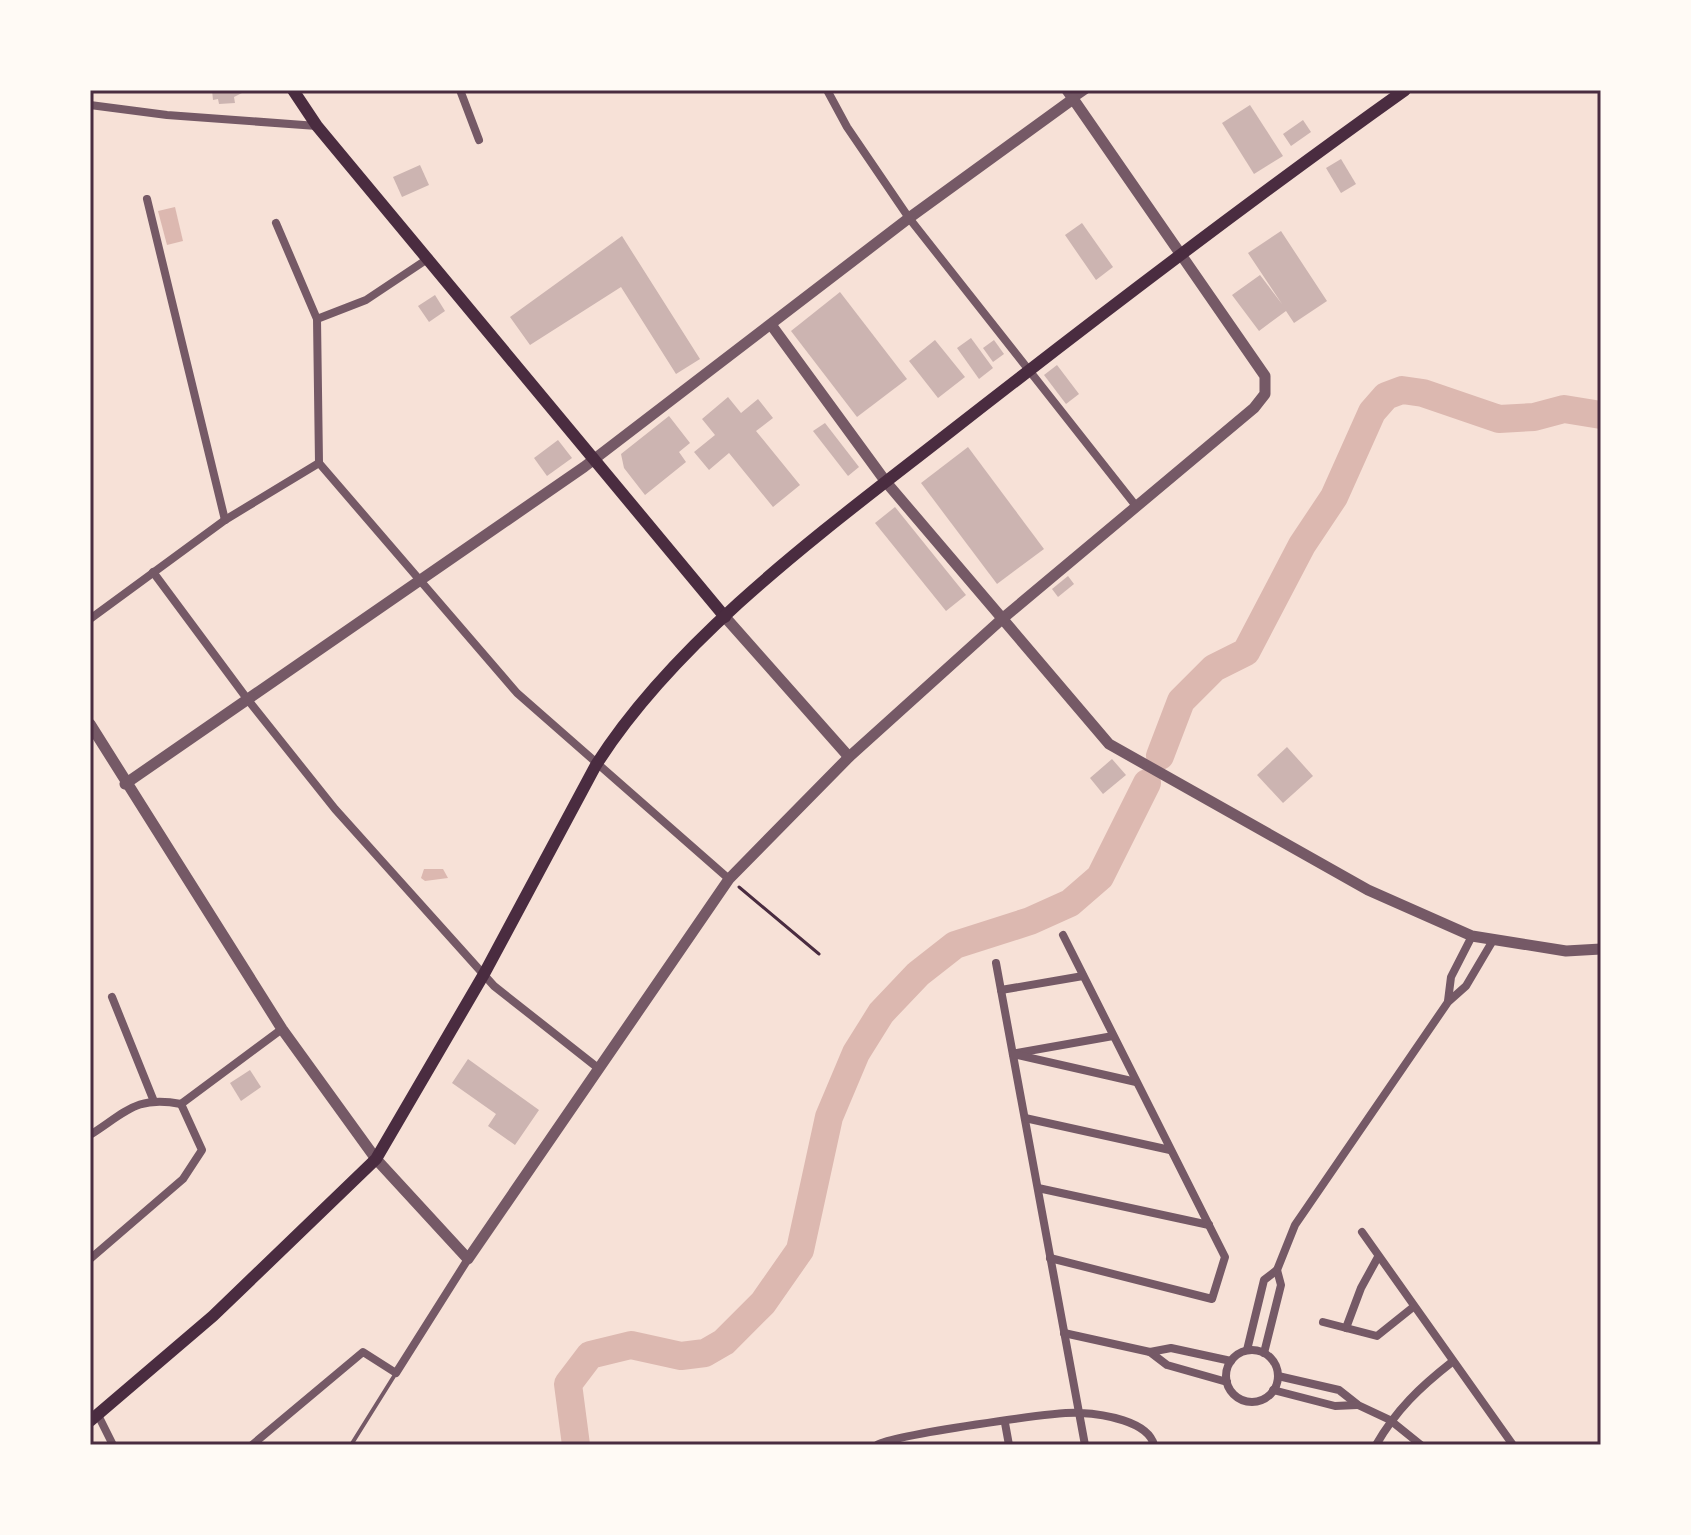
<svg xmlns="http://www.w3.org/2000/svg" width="1691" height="1535" font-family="'Source Sans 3',sans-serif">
  <rect width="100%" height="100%" fill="#f7e1d7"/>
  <g fill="#dcb8b0">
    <path d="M 175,207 L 183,241 L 167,245 L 158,211 Z"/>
    <path d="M 424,869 L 443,869 L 448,878 L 425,881 L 421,878 Z"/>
  </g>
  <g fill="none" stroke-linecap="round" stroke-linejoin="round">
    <g stroke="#dcb8b0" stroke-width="28">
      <path d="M 1160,756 L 1181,701 L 1214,668 L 1246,652 L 1302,545 L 1334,497 L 1372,412 L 1386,396 L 1402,390 L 1423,393 L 1499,419 L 1534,417 L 1564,409 L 1601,415"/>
      <path d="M 576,1445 L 568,1384 L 590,1355 L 631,1345 L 681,1356 L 705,1353 L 724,1342 L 763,1303 L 800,1250 L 829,1117 L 856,1053 L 881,1013 L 918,974 L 955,945 L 1030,921 L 1070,903 L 1100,877 L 1147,783"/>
    </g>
  </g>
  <g fill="#ccb4b1">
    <path d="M 212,90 L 248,90 L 234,97 L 235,103 L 219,104 L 218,99 L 213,100 Z"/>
    <path d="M 1250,105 L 1283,156 L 1254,174 L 1222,123 Z"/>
    <path d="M 1303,120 L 1311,132 L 1291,146 L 1283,134 Z"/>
    <path d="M 1341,159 L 1356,184 L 1341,193 L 1326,168 Z"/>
    <path d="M 420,165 L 429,185 L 402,197 L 393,177 Z"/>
    <path d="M 1082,223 L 1113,267 L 1096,280 L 1065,235 Z"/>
    <path d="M 1281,231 L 1327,301 L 1294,323 L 1286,311 L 1259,331 L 1232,295 L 1260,275 L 1282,304 L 1248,253 Z"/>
    <path d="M 622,236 L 700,359 L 676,374 L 621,287 L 530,345 L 510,317 Z"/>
    <path d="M 840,292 L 907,379 L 857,417 L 791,331 Z"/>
    <path d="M 435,295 L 445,311 L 429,322 L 418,306 Z"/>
    <path d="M 971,338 L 993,368 L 979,379 L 957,348 Z"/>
    <path d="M 935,340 L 965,377 L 938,398 L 909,361 Z"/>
    <path d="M 994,340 L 1004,354 L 993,362 L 983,348 Z"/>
    <path d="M 1057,365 L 1079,394 L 1066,404 L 1044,375 Z"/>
    <path d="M 728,397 L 741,413 L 758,399 L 773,418 L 756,431 L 800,485 L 773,507 L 729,453 L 709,470 L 694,452 L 715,435 L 702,419 Z"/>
    <path d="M 669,416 L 690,443 L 679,452 L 686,462 L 645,495 L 624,468 L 621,454 Z"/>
    <path d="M 825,423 L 859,467 L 848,476 L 813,431 Z"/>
    <path d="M 558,440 L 572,458 L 547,476 L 534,458 Z"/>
    <path d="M 968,447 L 1044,549 L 997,584 L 921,483 Z"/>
    <path d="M 895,507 L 966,595 L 946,611 L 875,523 Z"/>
    <path d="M 1068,576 L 1074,584 L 1058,597 L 1052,589 Z"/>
    <path d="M 1287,747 L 1313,776 L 1283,803 L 1257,775 Z"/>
    <path d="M 1112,759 L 1126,775 L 1103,794 L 1090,778 Z"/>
    <path d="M 468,1059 L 539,1110 L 515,1145 L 488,1126 L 496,1114 L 452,1083 Z"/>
    <path d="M 250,1070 L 261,1087 L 241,1101 L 230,1083 Z"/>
  </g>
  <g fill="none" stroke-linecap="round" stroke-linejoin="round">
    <path stroke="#4a2c40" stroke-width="3" d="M 739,887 L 819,954"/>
    <path stroke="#755966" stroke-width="4" d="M 351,1445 L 396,1373"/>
    <g stroke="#755966" stroke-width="8">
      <path d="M 460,90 L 479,140"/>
      <path d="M 827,90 L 847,127 L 909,218 L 1136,506"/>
      <path d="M 1073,99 L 1086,90"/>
      <path d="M 90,105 L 167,115 L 317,126"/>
      <path d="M 147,199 L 225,520"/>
      <path d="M 276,223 L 317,319"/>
      <path d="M 319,463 L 517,693 L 729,879"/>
      <path d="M 319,463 L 317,319 L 366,300 L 429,258"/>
      <path d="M 153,572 L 248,700 L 335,809 L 494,986 L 598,1068"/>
      <path d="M 90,619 L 225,520 L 319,463"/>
      <path d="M 996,963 L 1085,1445"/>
      <path d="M 1001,990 L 1083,976"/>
      <path d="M 112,997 L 153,1099"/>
      <path d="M 1448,1001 L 1451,977 L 1472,936"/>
      <path d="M 1017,1053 L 1113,1036"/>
      <path d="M 1013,1054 L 1136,1082"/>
      <path d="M 1025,1118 L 1170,1150"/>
      <path d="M 90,1135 C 126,1112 137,1095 181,1104"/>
      <path d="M 1038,1188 L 1209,1225"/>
      <path d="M 1362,1232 L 1513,1445"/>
      <path d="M 1050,1258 L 1212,1299 L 1225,1257 L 1063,935"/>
      <path d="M 90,1259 L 183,1179 L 202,1150 L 181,1104 L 282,1029"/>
      <path d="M 1323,1322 L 1377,1336 L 1412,1308"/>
      <path d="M 1346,1328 L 1361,1288 L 1378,1257"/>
      <path d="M 1064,1333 L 1150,1352 L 1167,1365 L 1227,1382"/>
      <path d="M 1247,1350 L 1264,1280 L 1277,1270 L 1295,1225 L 1448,1002 L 1466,986 L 1492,942"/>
      <circle cx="1252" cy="1376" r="26"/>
      <path d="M 1150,1352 L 1171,1348 L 1231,1361"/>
      <path d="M 1264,1353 L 1281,1285 L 1277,1270"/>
      <path d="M 1278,1376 L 1339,1390 L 1358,1405 L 1390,1420 L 1421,1445"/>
      <path d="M 1273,1390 L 1335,1406 L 1357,1405"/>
      <path d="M 98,1415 L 113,1445"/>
      <path d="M 1005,1423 L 1009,1445"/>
      <path d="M 252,1445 L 363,1352 L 396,1373 L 468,1259"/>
      <path d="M 877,1445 C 894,1435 1057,1411 1080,1413 C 1103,1414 1148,1421 1154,1445"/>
      <path d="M 1376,1445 C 1396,1410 1420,1387 1452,1362"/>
    </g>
    <g stroke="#755966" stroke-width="11">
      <path d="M 772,326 L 886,482 L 1109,744 L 1368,890 L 1472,936 L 1566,951 L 1601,949"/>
      <path d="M 725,617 L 849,757"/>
      <path d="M 90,724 L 282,1029 L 376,1159 L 468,1259 L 729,879 L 849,757 L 1002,619 L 1254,408 L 1265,394 L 1265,376 L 1067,90"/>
      <path d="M 125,784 L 584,467 L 909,218 L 1073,99"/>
    </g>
    <g stroke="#4a2c40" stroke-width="12">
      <path d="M 293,90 L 317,126 L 725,617"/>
      <path d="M 90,1421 L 213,1316 L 376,1159 L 484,974 L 596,765 C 677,637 827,528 946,435 C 1097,317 1249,201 1405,90"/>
    </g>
  </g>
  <rect width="1691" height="1535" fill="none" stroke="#fffaf5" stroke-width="184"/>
  <rect x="92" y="92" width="1507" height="1351" fill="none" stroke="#4a2c40" stroke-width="3"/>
</svg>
